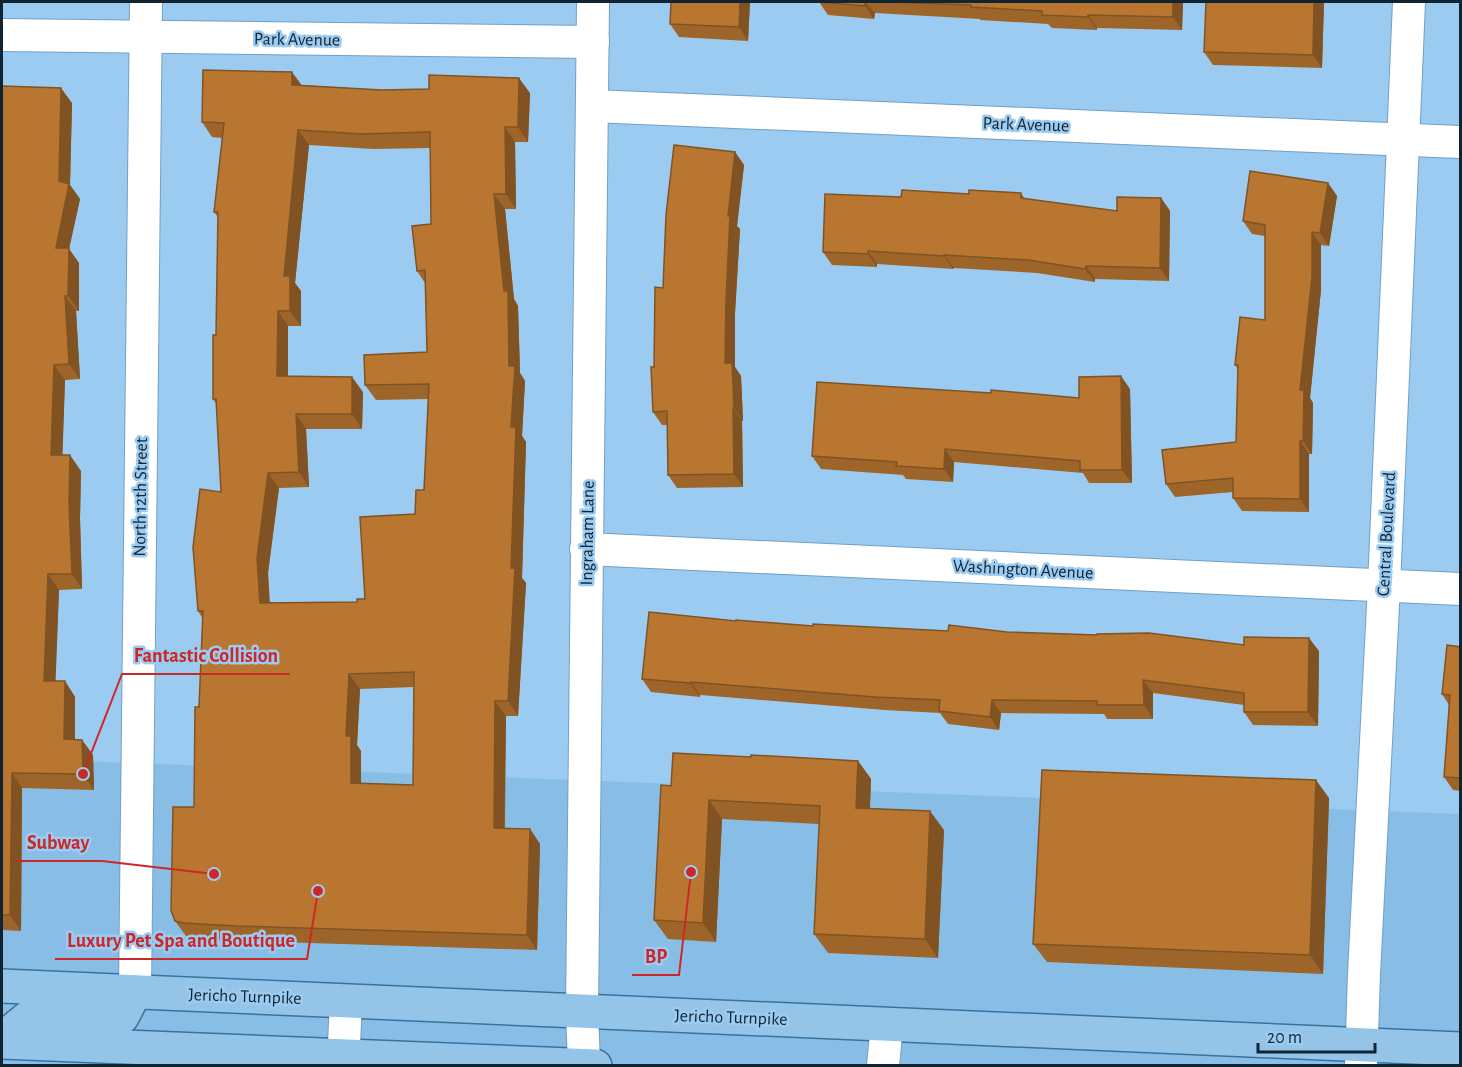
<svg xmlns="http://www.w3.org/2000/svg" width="1462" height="1067" font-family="'Alegreya Sans',sans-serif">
  <rect width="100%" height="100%" fill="#9ccbf1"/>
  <path fill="#88bde6" d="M 2,758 L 1460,814 L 1460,1065 L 2,1066 Z"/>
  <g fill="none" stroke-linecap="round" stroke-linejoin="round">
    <g stroke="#72a0c4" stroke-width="34">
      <g id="minor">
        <path d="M 2,35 L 593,42"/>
        <path d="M 592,106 L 1460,142"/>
        <path d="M 586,549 L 1460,589"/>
        <path d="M 135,992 L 146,2"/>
        <path d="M 584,1065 L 582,1011 L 593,2"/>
        <path d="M 343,1066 L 346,1001"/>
        <path d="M 883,1066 L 887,1024"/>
        <path d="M 1361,1066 L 1364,974 L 1384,586 L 1409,2"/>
      </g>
    </g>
    <g stroke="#38739f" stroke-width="36">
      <g id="primary">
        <path d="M 2,986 L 1460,1049"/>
        <path d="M 2,1039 L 29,1017 L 122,1017 L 135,992"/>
        <path d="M 2,1042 L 595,1066"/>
      </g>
    </g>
    <use href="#minor" stroke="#fff" stroke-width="32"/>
    <use href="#primary" stroke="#94c5e9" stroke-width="33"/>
  </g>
  <g fill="#9e652a" fill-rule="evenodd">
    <path d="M 671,2 L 750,2 L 748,41 L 679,37 L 670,24 Z"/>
    <path d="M 819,2 L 1183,2 L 1182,30 L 1097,28 L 1097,30 L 1052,28 L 1048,24 L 980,20 L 980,19 L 875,13 L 874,19 L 828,15 Z"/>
    <path d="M 1253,2 L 1324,2 L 1322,68 L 1213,65 L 1204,52 Z"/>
    <path d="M 302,85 L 382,90 L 530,93 L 528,142 L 515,142 L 516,209 L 505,209 L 514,299 L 518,306 L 520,373 L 525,381 L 522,436 L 526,442 L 522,578 L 526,583 L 518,716 L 506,716 L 505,829 L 530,829 L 540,844 L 537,950 L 247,941 L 195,938 L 186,936 L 175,921 L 194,807 L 203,619 L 198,611 L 221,492 L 217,405 L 213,399 L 216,335 L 218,217 L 214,212 L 222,138 L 212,137 L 202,122 ZM 309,145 L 373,149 L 430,148 L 431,224 L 417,271 L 425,283 L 427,352 L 365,385 L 376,400 L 428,399 L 424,490 L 415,514 L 365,599 L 357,602 L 270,603 L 268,573 L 279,488 L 309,487 L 306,429 L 362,429 L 363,392 L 288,376 L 288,326 L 301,326 L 301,291 L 295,283 ZM 414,687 L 413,785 L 361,783 L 361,751 L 357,745 L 360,689 Z"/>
    <path d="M 2,86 L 72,103 L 70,185 L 80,199 L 69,249 L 79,263 L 79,311 L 76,311 L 80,379 L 65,380 L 62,455 L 81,471 L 80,518 L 82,589 L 59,590 L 55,681 L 65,681 L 75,697 L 75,740 L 82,740 L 93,755 L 94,790 L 22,788 L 21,931 L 2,930 Z"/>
    <path d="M 735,152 L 744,165 L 737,226 L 740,229 L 735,313 L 735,367 L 741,376 L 743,421 L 742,421 L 743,487 L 677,488 L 668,475 L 667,425 L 662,425 L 653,412 L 654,367 L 663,288 Z"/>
    <path d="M 1328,183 L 1337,196 L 1329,246 L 1321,245 L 1321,290 L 1310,398 L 1313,403 L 1312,454 L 1309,454 L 1309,512 L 1242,511 L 1233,498 L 1233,492 L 1175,497 L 1166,484 L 1236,442 L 1238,369 L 1235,365 L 1265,320 L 1265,236 L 1252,234 L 1243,221 Z"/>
    <path d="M 1021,193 L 1025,199 L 1117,211 L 1161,198 L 1170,211 L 1169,281 L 1095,279 L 1095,282 L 1037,273 L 954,268 L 953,269 L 877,264 L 877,267 L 832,265 L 823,252 L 901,197 L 969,194 Z"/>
    <path d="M 1130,389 L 1132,483 L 1089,483 L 1083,473 L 954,462 L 953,482 L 906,479 L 903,475 L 821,469 L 812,456 L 1079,398 Z"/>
    <path d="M 736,621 L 813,626 L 948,631 L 1007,632 L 1244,645 L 1319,651 L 1318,726 L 1253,725 L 1244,712 L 1244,705 L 1153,693 L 1153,719 L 1107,719 L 1104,714 L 1001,713 L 999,730 L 948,724 L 940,713 L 885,710 L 700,695 L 700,697 L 651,692 L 642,679 Z"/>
    <path d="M 1461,647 L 1461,791 L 1453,790 L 1444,777 L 1449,705 L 1442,694 Z"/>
    <path d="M 751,757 L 858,761 L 871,779 L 870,808 L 944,830 L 938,958 L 828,953 L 814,934 L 819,824 L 722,819 L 716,942 L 668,939 L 654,920 L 671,786 Z"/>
    <path d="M 1329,798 L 1323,974 L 1047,962 L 1033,944 Z"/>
  </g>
  <g fill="#815322">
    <path d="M 740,2 L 750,2 L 748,41 L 739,27 Z"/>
    <path d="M 865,2 L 875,13 L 874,19 L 865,6 Z"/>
    <path d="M 1173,2 L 1183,2 L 1182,30 L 1173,17 Z"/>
    <path d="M 1314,2 L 1324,2 L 1322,68 L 1313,55 Z"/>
    <path d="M 1088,15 L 1097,28 L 1097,30 L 1088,17 Z"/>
    <path d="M 292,72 L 303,87 L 292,85 Z"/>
    <path d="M 519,78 L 530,93 L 528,142 L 518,127 Z"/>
    <path d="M 61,88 L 72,103 L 70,185 L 80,199 L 69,249 L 79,263 L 79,311 L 68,296 L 56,248 L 59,181 Z"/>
    <path d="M 505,127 L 515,142 L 516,209 L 506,194 Z"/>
    <path d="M 298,130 L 309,145 L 295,283 L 301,291 L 301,326 L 290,311 L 284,276 Z"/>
    <path d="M 735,152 L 744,165 L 737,226 L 740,229 L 735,313 L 735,367 L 741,376 L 743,421 L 734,408 L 725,363 L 726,300 L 728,216 Z"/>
    <path d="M 1328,183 L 1337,196 L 1329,246 L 1320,233 Z"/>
    <path d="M 494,194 L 505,209 L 514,299 L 518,306 L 520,373 L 525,381 L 522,436 L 526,442 L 522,578 L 526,583 L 518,716 L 508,701 L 511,568 L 511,427 L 509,366 L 504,291 Z"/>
    <path d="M 1161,198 L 1170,211 L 1169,281 L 1160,268 Z"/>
    <path d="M 1312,232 L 1321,245 L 1321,290 L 1310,398 L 1313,403 L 1312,454 L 1303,441 L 1300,390 Z"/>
    <path d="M 868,251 L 877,264 L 877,267 L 868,254 Z"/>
    <path d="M 944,255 L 954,268 L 953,269 L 944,256 Z"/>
    <path d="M 1086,266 L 1095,279 L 1095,282 L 1085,269 Z"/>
    <path d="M 65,296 L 76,311 L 80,379 L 69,364 Z"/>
    <path d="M 278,311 L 288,326 L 288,391 L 277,376 Z"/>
    <path d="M 54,365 L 65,380 L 62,470 L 51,455 Z"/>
    <path d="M 1121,376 L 1130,389 L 1132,483 L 1122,470 Z"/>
    <path d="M 352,377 L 363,392 L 362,429 L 352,414 Z"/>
    <path d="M 733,408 L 742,421 L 743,487 L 734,474 Z"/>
    <path d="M 296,414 L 306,429 L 309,487 L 299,472 Z"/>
    <path d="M 1300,441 L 1309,454 L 1309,512 L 1300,499 Z"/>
    <path d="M 945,449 L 954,462 L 953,482 L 944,469 Z"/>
    <path d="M 70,455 L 81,471 L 80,518 L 82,589 L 72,574 L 69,503 Z"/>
    <path d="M 268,473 L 279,488 L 268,573 L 270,618 L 260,603 L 257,558 Z"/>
    <path d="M 48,574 L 59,590 L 55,696 L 44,681 Z"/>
    <path d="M 1309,638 L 1319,651 L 1318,726 L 1308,712 Z"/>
    <path d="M 349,674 L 360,689 L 357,745 L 361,751 L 361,798 L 351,783 L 346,736 Z"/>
    <path d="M 1143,680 L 1153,693 L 1153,719 L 1144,705 Z"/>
    <path d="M 65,681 L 75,697 L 75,755 L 64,739 Z"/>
    <path d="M 691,682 L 700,695 L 700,697 L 690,683 Z"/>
    <path d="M 992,700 L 1001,713 L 999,730 L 990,717 Z"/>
    <path d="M 495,701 L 506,716 L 504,843 L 494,828 Z"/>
    <path d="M 82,740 L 93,755 L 94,790 L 83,774 Z"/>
    <path d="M 858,761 L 871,779 L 869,827 L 856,808 Z"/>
    <path d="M 12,773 L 22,788 L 21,931 L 10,915 Z"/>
    <path d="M 1316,780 L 1329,798 L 1323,974 L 1310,955 Z"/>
    <path d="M 709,800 L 722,819 L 716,942 L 703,923 Z"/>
    <path d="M 930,811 L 944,830 L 938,958 L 925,939 Z"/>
    <path d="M 530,829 L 540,844 L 537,950 L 527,935 Z"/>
  </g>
  <g fill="#b87631" stroke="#815322" stroke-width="1.5" fill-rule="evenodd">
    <path d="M 671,2 L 740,2 L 739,27 L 670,24 Z"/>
    <path d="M 819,2 L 865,2 L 865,6 Z"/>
    <path d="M 890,2 L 1173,2 L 1173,17 L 1088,15 L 1088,17 L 1042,15 L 1042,11 L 971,7 L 971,5 Z"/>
    <path d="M 1206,2 L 1314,2 L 1313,55 L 1204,52 Z"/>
    <path d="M 203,70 L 292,72 L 292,85 L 382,90 L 429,89 L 429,75 L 519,78 L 518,127 L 505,127 L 506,194 L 494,194 L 504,291 L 508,291 L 509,366 L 515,366 L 511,427 L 516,427 L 511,568 L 515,568 L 508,701 L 495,701 L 494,828 L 530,829 L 527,935 L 236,926 L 184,923 L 175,921 L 171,910 L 173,807 L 194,807 L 195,707 L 199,707 L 203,611 L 198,611 L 193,547 L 200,489 L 221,492 L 216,399 L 213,399 L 213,335 L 216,335 L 218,212 L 214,212 L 224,123 L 202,122 ZM 298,130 L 362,134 L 430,132 L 431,224 L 412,226 L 417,271 L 425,270 L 427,352 L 364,355 L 365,385 L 429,384 L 424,490 L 416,490 L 415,514 L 360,517 L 365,599 L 357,599 L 357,602 L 260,603 L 257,558 L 268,473 L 299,472 L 296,414 L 352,414 L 352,377 L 277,376 L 278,311 L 290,311 L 290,276 L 284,276 ZM 414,672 L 413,785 L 351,783 L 351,736 L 346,736 L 349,674 Z"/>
    <path d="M 2,86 L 61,88 L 59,181 L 69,184 L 56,248 L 69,248 L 68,296 L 65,296 L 69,364 L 54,365 L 51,455 L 70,455 L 69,503 L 72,574 L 48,574 L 44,681 L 65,681 L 64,739 L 82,740 L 83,774 L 12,773 L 10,915 L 2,915 Z"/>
    <path d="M 674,145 L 735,152 L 728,216 L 730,216 L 726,300 L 725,363 L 732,363 L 734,408 L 733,408 L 734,474 L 668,475 L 667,411 L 653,412 L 651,367 L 654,367 L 655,287 L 663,288 L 666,215 Z"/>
    <path d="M 1250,171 L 1328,183 L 1320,233 L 1312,232 L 1312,277 L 1300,390 L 1304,390 L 1303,441 L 1300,441 L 1300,499 L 1233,498 L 1233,478 L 1166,484 L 1162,450 L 1236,442 L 1238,365 L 1235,365 L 1240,317 L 1265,320 L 1265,225 L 1243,221 Z"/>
    <path d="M 902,190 L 969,194 L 969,190 L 1021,193 L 1021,198 L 1117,211 L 1117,197 L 1161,198 L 1160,268 L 1086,266 L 1085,269 L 1028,260 L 944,255 L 944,256 L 868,251 L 868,254 L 823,252 L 825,194 L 901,197 Z"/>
    <path d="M 1121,376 L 1122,470 L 1080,470 L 1080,461 L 945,449 L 944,469 L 896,466 L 897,462 L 812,456 L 817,382 L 991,393 L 991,390 L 1079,398 L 1079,377 Z"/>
    <path d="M 649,612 L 736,621 L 736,620 L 813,626 L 813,624 L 948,631 L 949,625 L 1007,632 L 1097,635 L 1097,634 L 1149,633 L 1244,645 L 1244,637 L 1309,638 L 1308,712 L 1244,712 L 1244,693 L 1143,680 L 1144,705 L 1097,705 L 1097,701 L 992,700 L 990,717 L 939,711 L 940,700 L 875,697 L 691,682 L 690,683 L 642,679 Z"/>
    <path d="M 1447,645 L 1461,647 L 1461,778 L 1444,777 L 1450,695 L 1442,694 Z"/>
    <path d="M 673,753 L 751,757 L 751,755 L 858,761 L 856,808 L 930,811 L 925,939 L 814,934 L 820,806 L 709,800 L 703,923 L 654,920 L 661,785 L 671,786 Z"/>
    <path d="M 1042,770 L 1316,780 L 1310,955 L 1033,944 Z"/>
  </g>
  <g text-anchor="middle" stroke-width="5" stroke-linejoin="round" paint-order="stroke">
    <g font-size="18" fill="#112432" stroke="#9ccbf1">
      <text transform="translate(297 39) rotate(1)" y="6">Park Avenue</text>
      <text transform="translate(1026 124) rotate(2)" y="6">Park Avenue</text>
      <text transform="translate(140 497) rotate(-89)" y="6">North 12th Street</text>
      <text transform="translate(587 533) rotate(-89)" y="6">Ingraham Lane</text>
      <text transform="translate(1386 534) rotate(-87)" y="6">Central Boulevard</text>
      <text transform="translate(1023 569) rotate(3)" y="6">Washington Avenue</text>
      <text transform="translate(245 996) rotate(2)" y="6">Jericho Turnpike</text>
      <text transform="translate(731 1017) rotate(2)" y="6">Jericho Turnpike</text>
    </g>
  </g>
  <path fill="none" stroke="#cc2828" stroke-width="2" d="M83 774L122 674H290M214 874L102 861H15M318 891L307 959H55M691 872L679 975H632"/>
  <g fill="#cc2828" stroke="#9ccbf1" stroke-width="2">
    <circle cx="83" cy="774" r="6"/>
    <circle cx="214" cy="874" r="6"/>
    <circle cx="318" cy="891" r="6"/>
    <circle cx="691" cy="872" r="6"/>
  </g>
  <g font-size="20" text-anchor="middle" font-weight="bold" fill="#cc2828" stroke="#9ccbf1" stroke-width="5" stroke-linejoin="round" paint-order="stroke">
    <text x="206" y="662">Fantastic Collision</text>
    <text x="58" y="849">Subway</text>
    <text x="181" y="947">Luxury Pet Spa and Boutique</text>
    <text x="656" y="963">BP</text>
  </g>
  <rect width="1462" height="1067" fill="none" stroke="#112432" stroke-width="6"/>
  <path d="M1258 1043v9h117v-9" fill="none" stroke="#112432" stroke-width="3"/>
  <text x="1267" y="1043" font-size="18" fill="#112432" stroke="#9ccbf1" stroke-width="4.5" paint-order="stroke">20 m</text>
</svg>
